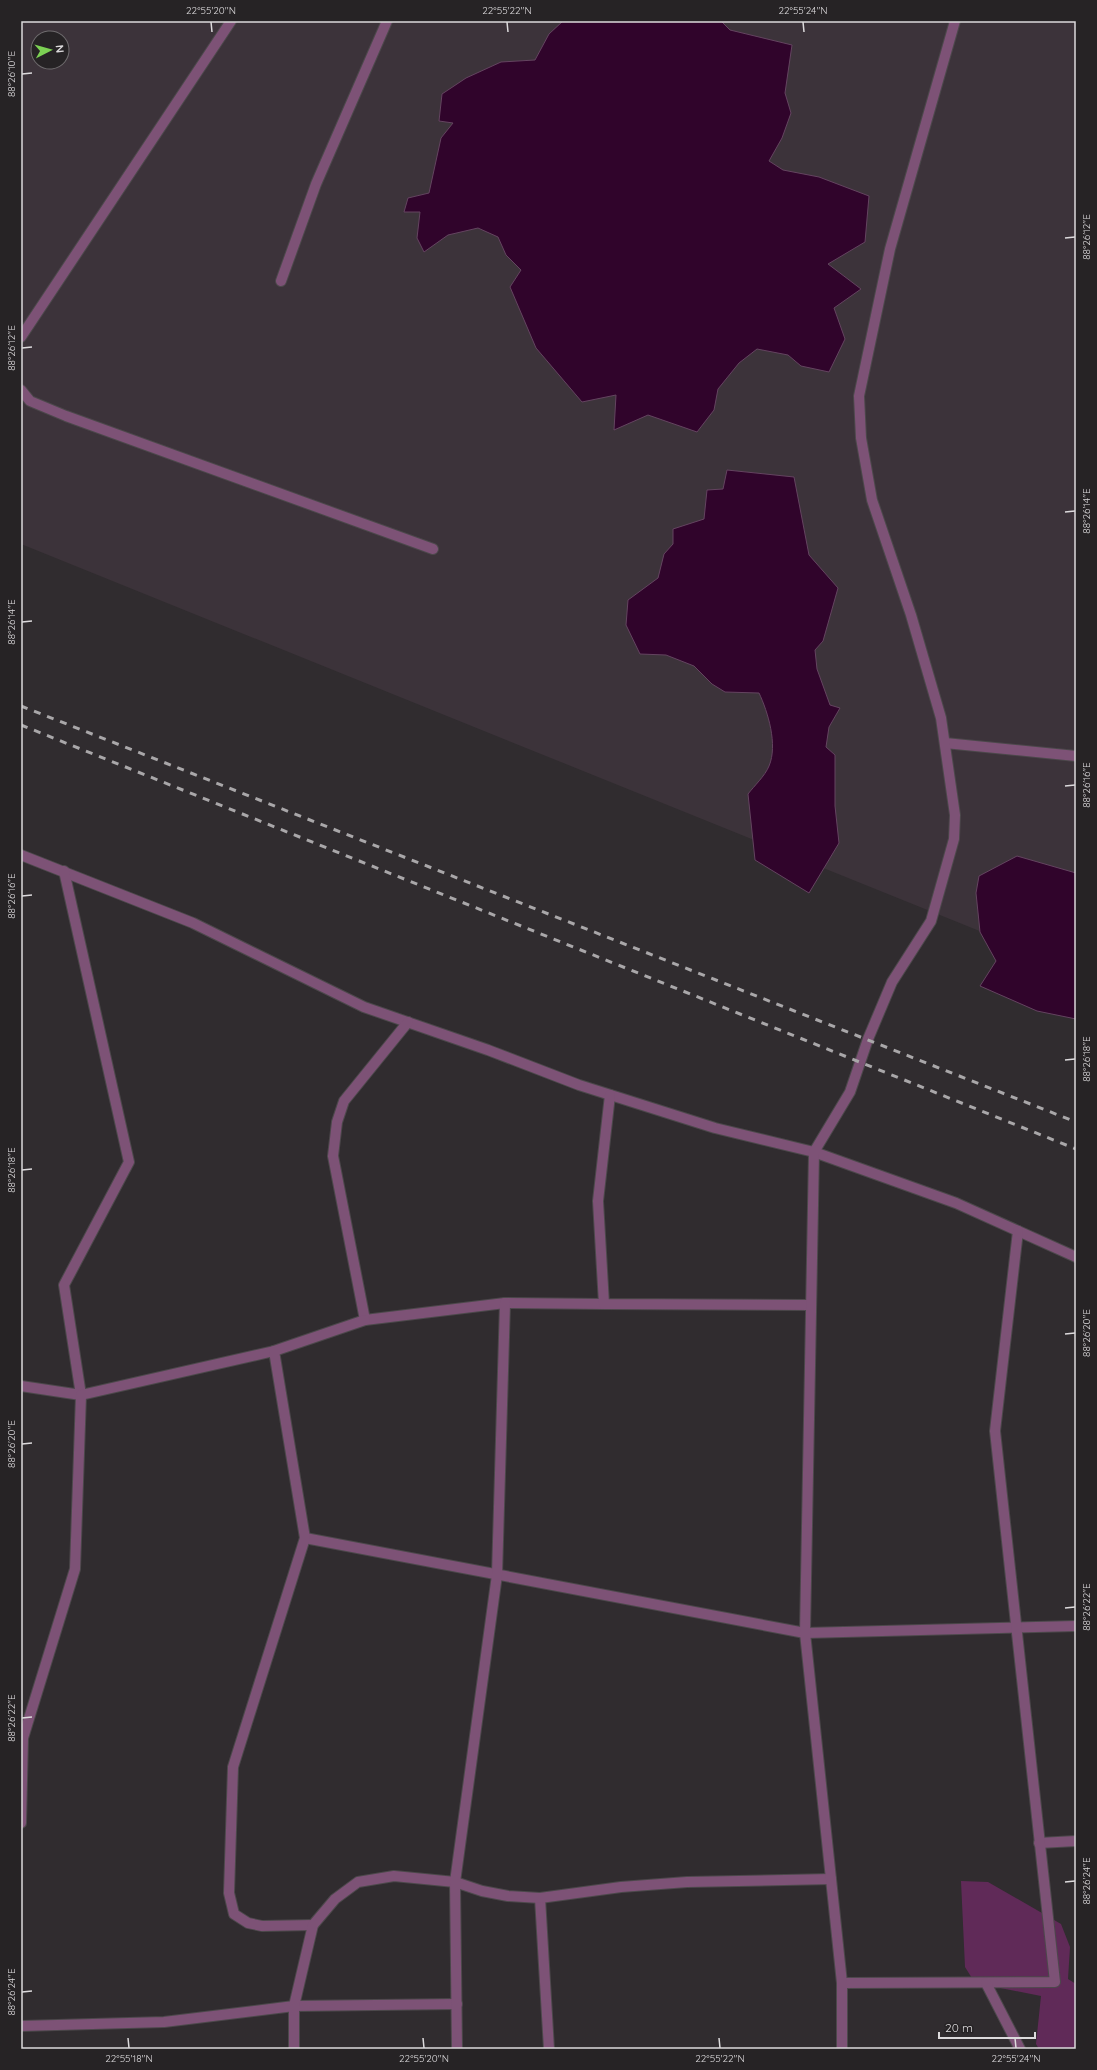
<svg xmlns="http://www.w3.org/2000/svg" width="1097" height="2070" font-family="Quicksand,sans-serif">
  <rect width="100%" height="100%" fill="#302c2f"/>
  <path fill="#3c333a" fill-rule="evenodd" d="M 21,21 L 1076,21 L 1076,970 L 21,544 ZM 38,38 L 62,38 L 62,62 L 38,62 Z"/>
  <path fill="#602a58" d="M 961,1881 L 988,1882 L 1061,1924 L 1070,1947 L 1068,1979 L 1076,1984 L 1076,2049 L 1039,2049 L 1036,2044 L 1041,1996 L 975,1983 L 965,1967 Z"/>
  <g fill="#30042b" stroke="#644460">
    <path d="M 563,21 L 721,21 L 730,30 L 792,45 L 785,93 L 791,113 L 782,138 L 769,161 L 783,170 L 819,177 L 869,196 L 865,242 L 828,264 L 861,289 L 834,308 L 845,339 L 829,372 L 801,366 L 788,355 L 757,349 L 739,363 L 718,389 L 714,410 L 697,432 L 648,415 L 614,430 L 616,395 L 582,402 L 536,348 L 510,287 L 521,270 L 506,255 L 498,237 L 478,228 L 448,235 L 424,252 L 417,238 L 420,212 L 404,212 L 408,198 L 429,193 L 441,138 L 453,123 L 439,121 L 442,94 L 466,78 L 501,62 L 535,60 L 549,34 Z"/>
    <path d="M 727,470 L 794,477 L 809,555 L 838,588 L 823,641 L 815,650 L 817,669 L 830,705 L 840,708 L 829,727 L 826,747 L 835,755 L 835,806 L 839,843 L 809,893 L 755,860 L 748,794 C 754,786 765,776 769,766 C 778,745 768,712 759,693 L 725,692 L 712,684 L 694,666 L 666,655 L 640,654 L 626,625 L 628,600 L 658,578 L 664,554 L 673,544 L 673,529 L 704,519 L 707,490 L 723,489 Z"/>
    <path d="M 1017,856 L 1076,873 L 1076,1019 L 1037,1011 L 980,986 L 996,961 L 980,932 L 976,893 L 979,876 Z"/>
  </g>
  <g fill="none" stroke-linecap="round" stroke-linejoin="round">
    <g stroke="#4c484b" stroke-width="12">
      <g id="minor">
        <path d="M 281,281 L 316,184 L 387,21"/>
        <path d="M 21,337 L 231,21"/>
        <path d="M 21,390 L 30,401 L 66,416 L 433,549"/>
        <path d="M 945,743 L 1076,756"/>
        <path d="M 21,855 L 193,923 L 364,1007 L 488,1050 L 579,1085 L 715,1128 L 814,1152 L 956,1203 L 1076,1257"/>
        <path d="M 408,1022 L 344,1101 L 337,1122 L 333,1156 L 365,1320 L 505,1303 L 604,1304"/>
        <path d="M 610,1095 L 598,1201 L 604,1304 L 811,1305"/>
        <path d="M 21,1386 L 81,1395 L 64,1285 L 129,1162 L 64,871"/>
        <path d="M 305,1538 L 805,1633 L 1076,1626"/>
        <path d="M 21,1823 L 23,1738 L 75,1569 L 81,1395 L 274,1351"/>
        <path d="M 1039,1843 L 1076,1841"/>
        <path d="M 540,1898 L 549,2049"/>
        <path d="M 313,1925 L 262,1926 L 248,1923 L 234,1914 L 229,1893 L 233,1767 L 305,1538 L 274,1351 L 365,1320"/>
        <path d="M 842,1983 L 1055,1982 L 995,1431 L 1018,1231"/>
        <path d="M 986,1983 L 1020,2049"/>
        <path d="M 21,2026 L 164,2022 L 294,2006 L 457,2004"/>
        <path d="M 294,2049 L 294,2006 L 313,1925 L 335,1899 L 358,1882 L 394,1876 L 455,1882 L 482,1891 L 508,1896 L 540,1898 L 621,1887 L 687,1882 L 831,1879"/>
        <path d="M 457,2049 L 455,1882 L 497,1575 L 505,1303"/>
        <path d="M 842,2049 L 842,1983 L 805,1633 L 814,1152 L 850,1092 L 868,1039 L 892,982 L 931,921 L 954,839 L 955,815 L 941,718 L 911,615 L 872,500 L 861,438 L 859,396 L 890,249 L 955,21"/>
      </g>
    </g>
    <use href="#minor" stroke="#7d5276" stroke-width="10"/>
    <g stroke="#a9a7a9" stroke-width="3" stroke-dasharray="7 7" stroke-linecap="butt">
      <path d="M 21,706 L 1076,1122"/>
      <path d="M 21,725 L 1076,1149"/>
    </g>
  </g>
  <path fill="none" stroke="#dcdadc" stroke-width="1.5" d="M 211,22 L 212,32M 507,22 L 508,32M 803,22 L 804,32M 22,74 L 32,73M 1065,238 L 1075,237M 22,348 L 32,347M 1065,512 L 1075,511M 22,622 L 32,621M 1065,786 L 1075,785M 22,896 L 32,895M 1065,1060 L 1075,1059M 22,1170 L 32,1169M 1065,1334 L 1075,1333M 22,1444 L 32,1443M 1065,1608 L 1075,1607M 22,1718 L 32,1717M 1065,1882 L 1075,1881M 22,1992 L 32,1991M 128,2038 L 129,2048M 423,2038 L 424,2048M 719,2038 L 720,2048M 1015,2038 L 1016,2048"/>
  <rect width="1097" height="2070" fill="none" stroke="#262325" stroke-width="44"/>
  <g transform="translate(50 50) rotate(84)"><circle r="19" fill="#262325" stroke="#6f6c6e"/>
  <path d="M0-3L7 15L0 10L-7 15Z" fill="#7cd154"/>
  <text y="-6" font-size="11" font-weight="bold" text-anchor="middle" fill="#dcdadc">N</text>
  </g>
  <path d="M939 2032v6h96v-6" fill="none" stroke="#dcdadc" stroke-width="2"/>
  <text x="945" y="2032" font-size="12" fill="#dcdadc" stroke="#262325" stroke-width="3" paint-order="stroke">20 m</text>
  <rect x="22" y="22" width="1053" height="2026" fill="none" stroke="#dcdadc" stroke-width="1.5"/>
  <g font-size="10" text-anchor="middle" fill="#dcdadc">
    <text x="211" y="14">22°55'20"N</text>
    <text x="507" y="14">22°55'22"N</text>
    <text x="803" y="14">22°55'24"N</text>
    <text transform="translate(11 74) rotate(-90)" y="4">88°26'10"E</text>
    <text transform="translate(1086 237) rotate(-90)" y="4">88°26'12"E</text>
    <text transform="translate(11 348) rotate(-90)" y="4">88°26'12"E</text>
    <text transform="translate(1086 511) rotate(-90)" y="4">88°26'14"E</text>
    <text transform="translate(11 622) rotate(-90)" y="4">88°26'14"E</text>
    <text transform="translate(1086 785) rotate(-90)" y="4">88°26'16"E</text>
    <text transform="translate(11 896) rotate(-90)" y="4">88°26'16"E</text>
    <text transform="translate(1086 1059) rotate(-90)" y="4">88°26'18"E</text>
    <text transform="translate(11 1170) rotate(-90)" y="4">88°26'18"E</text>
    <text transform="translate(1086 1333) rotate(-90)" y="4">88°26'20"E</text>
    <text transform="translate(11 1444) rotate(-90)" y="4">88°26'20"E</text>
    <text transform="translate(1086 1607) rotate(-90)" y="4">88°26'22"E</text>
    <text transform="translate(11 1718) rotate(-90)" y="4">88°26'22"E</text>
    <text transform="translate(1086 1881) rotate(-90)" y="4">88°26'24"E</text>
    <text transform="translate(11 1992) rotate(-90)" y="4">88°26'24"E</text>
    <text x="129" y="2062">22°55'18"N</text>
    <text x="424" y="2062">22°55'20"N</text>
    <text x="720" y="2062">22°55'22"N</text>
    <text x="1016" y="2062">22°55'24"N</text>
  </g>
</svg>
